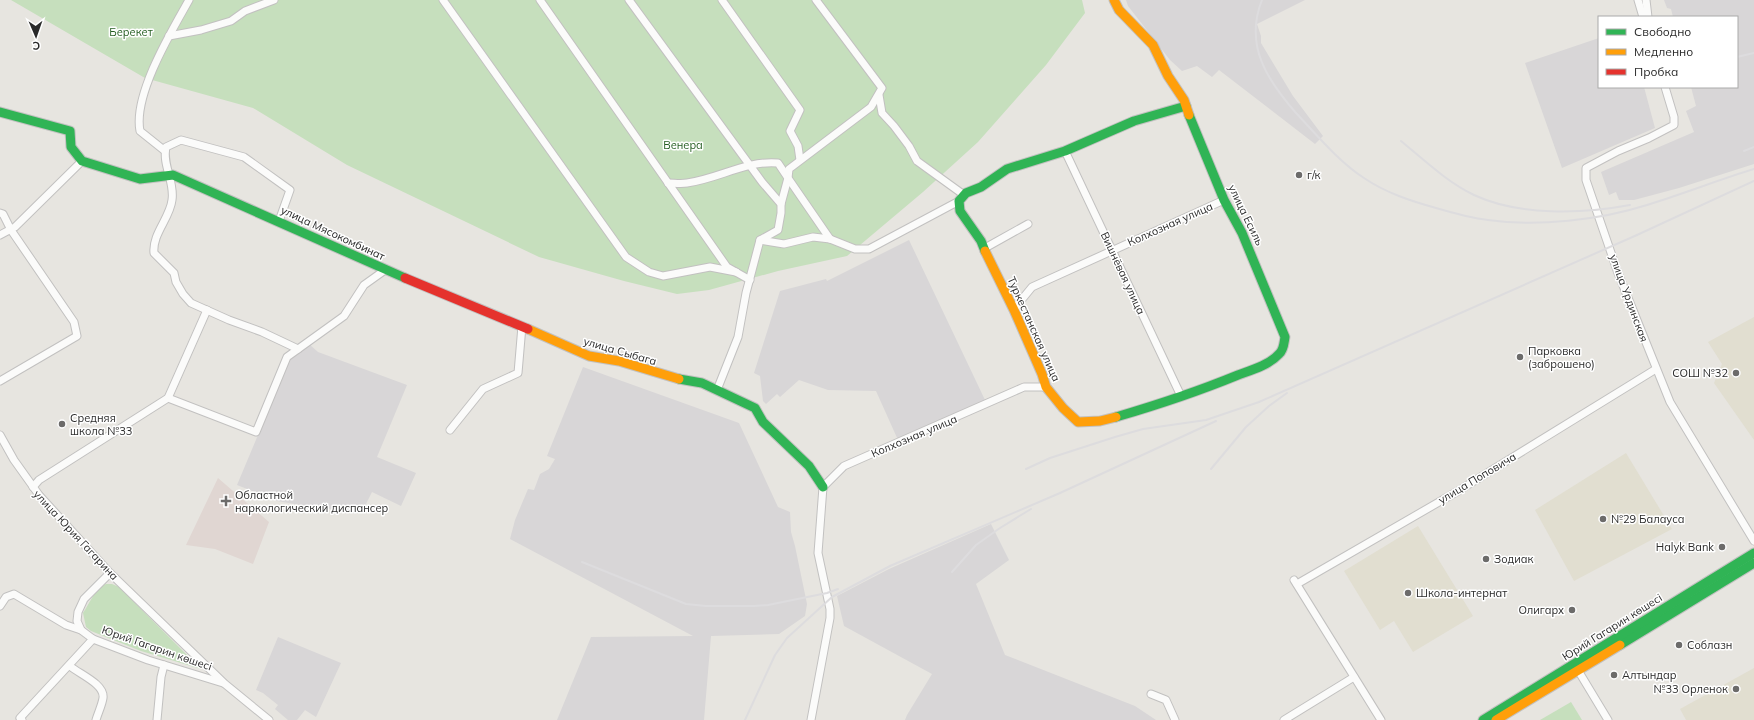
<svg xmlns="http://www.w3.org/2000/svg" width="1754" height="720" font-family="Mulish,sans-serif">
  <rect width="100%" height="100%" fill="#e7e5e0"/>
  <g fill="#d8d6d7">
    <path d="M 1126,0 L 1305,0 L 1257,24 L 1261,36 L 1261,43 L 1293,96 L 1323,136 L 1315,144 L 1219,70 L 1212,77 L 1197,66 L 1182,71 L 1170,60 L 1128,6 Z"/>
    <path d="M 1664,0 L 1754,0 L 1754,164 L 1679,188 L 1634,200 L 1619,200 L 1616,192 L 1609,195 L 1601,172 L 1694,132 L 1686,111 L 1696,106 L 1691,87 L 1737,87 L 1737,17 L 1673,17 L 1671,9 L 1667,8 Z"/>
    <path d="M 1599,38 L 1599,87 L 1644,87 L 1655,128 L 1562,168 L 1525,63 Z"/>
    <path d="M 909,240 L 985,400 L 898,440 L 876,391 L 828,390 L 799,380 L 780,397 L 777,394 L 766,404 L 763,401 L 760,376 L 754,373 L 780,291 L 826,279 L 827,281 Z"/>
    <path d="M 309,344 L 318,352 L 407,385 L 377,457 L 416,473 L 401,506 L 372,492 L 362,512 L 312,507 L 277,501 L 237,485 L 290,359 Z"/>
    <path d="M 583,367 L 739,423 L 778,507 L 790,512 L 791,532 L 795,546 L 807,604 L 805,616 L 779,634 L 711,636 L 704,720 L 557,720 L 591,637 L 693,636 L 510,539 L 515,520 L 528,489 L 534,490 L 540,474 L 549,469 L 555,459 L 547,456 Z"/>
    <path d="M 991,524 L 1009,560 L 976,584 L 1005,655 L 1135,706 L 1156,720 L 905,720 L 907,715 L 932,674 L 844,626 L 837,596 L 889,569 Z"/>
    <path d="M 278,637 L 341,663 L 316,717 L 305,710 L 297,720 L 288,720 L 275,709 L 278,705 L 263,693 L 256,690 Z"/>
  </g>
  <g fill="#e1ded0">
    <path d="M 1754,317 L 1754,440 L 1714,383 L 1722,364 L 1708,342 Z"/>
    <path d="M 1626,453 L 1672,529 L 1574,581 L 1535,510 Z"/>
    <path d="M 1418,526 L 1473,616 L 1413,652 L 1394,621 L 1380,630 L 1344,571 Z"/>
    <path d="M 1754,668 L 1754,720 L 1686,720 L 1680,709 Z"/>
  </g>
  <path fill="#e0d6d2" d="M 218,478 L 269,522 L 253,564 L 215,549 L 186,545 Z"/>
  <g fill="#c6dfbd">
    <path d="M 11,0 L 1082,0 L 1085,13 L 1046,65 L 978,142 L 923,192 L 847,256 L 778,271 L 709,290 L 677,294 L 624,281 L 539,257 L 347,165 L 253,108 L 145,78 Z"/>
    <path d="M 106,584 L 112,584 L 119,587 L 201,669 L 141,651 L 91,631 L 86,627 L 83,613 C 89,604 95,589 106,584 Z"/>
    <path d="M 1571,702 L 1582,720 L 1540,720 Z"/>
  </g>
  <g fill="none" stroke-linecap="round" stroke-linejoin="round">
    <g stroke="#c2c1c0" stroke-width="9">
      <g id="street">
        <path d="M 443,0 L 626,257 L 649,272 L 663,276 L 710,267 L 736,272"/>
        <path d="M 540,0 L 727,267 L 750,280"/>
        <path d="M 629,0 L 762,182 L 781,204 L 781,213 L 778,230 L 760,240 L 746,293 L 738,337 L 717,390"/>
        <path d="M 722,0 L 800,110 L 790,131 L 798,146 L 800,160"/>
        <path d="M 816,0 L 882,88 L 871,107 L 789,169 L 788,178 L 830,239"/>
        <path d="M 1638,0 L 1643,17"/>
        <path d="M 1646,0 L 1648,17"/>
        <path d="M 169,36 L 201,30 L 231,21 L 245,11 L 274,0"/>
        <path d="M 1665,87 L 1674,117 L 1674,125 L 1649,138 L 1618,151 L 1586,168 L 1586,180 L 1618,273 L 1670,402 L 1754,541"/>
        <path d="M 879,95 L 882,113 L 894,126 L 909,146 L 917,161 L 964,195"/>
        <path d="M 165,151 L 140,131 C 133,95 171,32 189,0"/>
        <path d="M 1065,151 L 1181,396"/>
        <path d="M 668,183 C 674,183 681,184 687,183 C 718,179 747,160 778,163 L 788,178 L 781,204"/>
        <path d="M 0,213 L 3,214 L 11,230 L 74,322 L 77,336 L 0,381"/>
        <path d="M 279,221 L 290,190 L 244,157 L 181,140 L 166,147 C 162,165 175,182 172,200 C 170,218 152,234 154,253 L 174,273 L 176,282 L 183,294 L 191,303 L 229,320 L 262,332 L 298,349"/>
        <path d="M 0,235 L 15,227 L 82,161"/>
        <path d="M 760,240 L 784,244 L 813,237 L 830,239 L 855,249 L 869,249 L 959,201"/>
        <path d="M 985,248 L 1028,224"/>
        <path d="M 1014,309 L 1032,287 L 1224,200"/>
        <path d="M 168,398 L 256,432 L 287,357 L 344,316 L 364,285 L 385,270"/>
        <path d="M 450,430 L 483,389 L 518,373 L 522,326"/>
        <path d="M 0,435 L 14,460 L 39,495 L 110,573 L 225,684 L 269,720"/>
        <path d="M 33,487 L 39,480 L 168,398 L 207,310"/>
        <path d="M 110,573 L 84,599 L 78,612 L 77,621 L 81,630 L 93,639 L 148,660 L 223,683"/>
        <path d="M 1294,580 L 1381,720"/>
        <path d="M 1297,584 L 1458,491 L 1656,369"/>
        <path d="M 0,606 L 6,597 L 14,594 L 66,625 L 81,630"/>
        <path d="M 70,666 C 79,674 105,684 103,698 C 102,705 98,713 96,720"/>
        <path d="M 1576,667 L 1608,720"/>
        <path d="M 1151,694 L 1166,700 L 1175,720"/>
        <path d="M 22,720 L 20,718 L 93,639"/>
        <path d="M 157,720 L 161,677 L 164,665"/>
        <path d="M 811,720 L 830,618 L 830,609 L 818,553 L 823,487 L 844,466 L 1024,387 L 1046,387"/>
        <path d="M 1284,720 L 1354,677"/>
      </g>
    </g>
    <g stroke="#c2c1c0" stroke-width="11">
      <g id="fast">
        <path d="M 0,112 L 70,131 L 71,147 L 82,161 L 140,179 L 173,175 L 405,278"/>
        <path d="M 985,251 L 981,241 L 960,211 L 959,201 L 966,193 L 981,187 L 1007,169 L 1065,151 L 1134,121 L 1186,106"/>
        <path d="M 679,379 L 702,383 L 755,408 L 763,422 L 809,466 L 823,487"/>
        <path d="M 1116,417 C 1157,405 1199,391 1238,375 C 1252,370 1269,365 1279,354 C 1284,350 1284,342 1285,337 L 1242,233 L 1224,200 L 1189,115"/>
        <path d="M 1620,645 L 1754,563"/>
        <path d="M 1483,720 L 1754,553"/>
      </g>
    </g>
    <g stroke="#c2c1c0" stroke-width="11">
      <g id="slow">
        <path d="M 1114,0 L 1119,10 L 1153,45 L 1168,76 L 1184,100 L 1189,115"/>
        <path d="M 985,251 L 1014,310 L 1042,374 L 1046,387 L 1063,408 L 1078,422 L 1100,421 L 1116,417"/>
        <path d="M 528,329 L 589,356 L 619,361 L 679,379"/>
        <path d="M 1496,720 L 1620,645"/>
      </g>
    </g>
    <g stroke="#c2c1c0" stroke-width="11">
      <path id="jam" d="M 405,278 L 528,329"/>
    </g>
    <use href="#street" stroke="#fbfbfa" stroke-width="7"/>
    <use href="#fast" stroke="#30b455" stroke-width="9"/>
    <use href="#slow" stroke="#ff9f0a" stroke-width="9"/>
    <use href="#jam" stroke="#e5322d" stroke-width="9"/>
    <g stroke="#dddcde" stroke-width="2">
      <path d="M 1262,0 C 1244,45 1267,80 1296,113 C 1317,135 1338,161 1364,178 C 1386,193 1411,201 1436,208 C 1453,213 1471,218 1488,220 C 1537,227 1600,220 1647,205 C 1683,194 1718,180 1754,169"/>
      <path d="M 1737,57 L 1754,53"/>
      <path d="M 1401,141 C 1424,160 1447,182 1474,195 C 1519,216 1582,214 1630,205"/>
      <path d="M 1744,151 L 1754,147"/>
      <path d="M 1026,469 L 1050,458 L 1115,437 L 1143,429 L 1206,420 L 1259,402 L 1637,235 L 1754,181"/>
      <path d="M 1211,469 L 1246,427 L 1269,406 L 1287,393"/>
      <path d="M 582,562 L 686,604 L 706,606 L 754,606 L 768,605 L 827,593 L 838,589"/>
      <path d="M 952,572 L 976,545 L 1000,528 L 1031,509"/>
      <path d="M 745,720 L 775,655 L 787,638 L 832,597 L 890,566 L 1060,493 L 1216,421"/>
    </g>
  </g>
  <g fill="#6c6b6a" stroke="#fff" stroke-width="1.5">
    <circle cx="1299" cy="175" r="4"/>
    <circle cx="1520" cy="357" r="4"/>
    <circle cx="1736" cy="373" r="4"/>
    <circle cx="62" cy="424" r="4"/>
    <path d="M224 495h4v4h4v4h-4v4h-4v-4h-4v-4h4z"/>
    <circle cx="1603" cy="519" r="4"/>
    <circle cx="1722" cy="547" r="4"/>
    <circle cx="1486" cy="559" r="4"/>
    <circle cx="1408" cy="593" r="4"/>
    <circle cx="1572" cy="610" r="4"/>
    <circle cx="1679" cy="645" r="4"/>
    <circle cx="1614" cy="675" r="4"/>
    <circle cx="1736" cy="689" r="4"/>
  </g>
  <g text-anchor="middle" stroke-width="3" stroke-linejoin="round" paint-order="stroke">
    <g font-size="11" fill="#255e22" stroke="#fff">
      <text x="131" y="36">Берекет</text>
      <text x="683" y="149">Венера</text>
    </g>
    <g font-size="11" fill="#2a2a2a" stroke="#fff" text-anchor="start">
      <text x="1307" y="179">г/к</text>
      <text x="1528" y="355">Парковка<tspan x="1528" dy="13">(заброшено)</tspan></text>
      <text x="1728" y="377" text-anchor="end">СОШ №32</text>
      <text x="70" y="422">Средняя<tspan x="70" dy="13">школа №33</tspan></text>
      <text x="235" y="499">Областной<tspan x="235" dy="13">наркологический диспансер</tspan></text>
      <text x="1611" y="523">№29 Балауса</text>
      <text x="1714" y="551" text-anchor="end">Halyk Bank</text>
      <text x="1494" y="563">Зодиак</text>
      <text x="1416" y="597">Школа-интернат</text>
      <text x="1564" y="614" text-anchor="end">Олигарх</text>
      <text x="1687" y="649">Соблазн</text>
      <text x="1622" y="679">Алтындар</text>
      <text x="1728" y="693" text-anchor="end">№33 Орленок</text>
    </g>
    <g font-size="11" fill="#2a2a2a" stroke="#fff">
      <text transform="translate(1246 215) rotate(64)" y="4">улица Есиль</text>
      <text transform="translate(1170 224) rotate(-24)" y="4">Колхозная улица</text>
      <text transform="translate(333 233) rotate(25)" y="4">улица Мясокомбинат</text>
      <text transform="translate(1123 273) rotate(65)" y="4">Вишнёвая улица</text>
      <text transform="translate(1629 298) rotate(70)" y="4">улица Урдинская</text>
      <text transform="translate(1034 329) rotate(66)" y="4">Туркестанская улица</text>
      <text transform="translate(620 351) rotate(16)" y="4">улица Сыбага</text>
      <text transform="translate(914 436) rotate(-23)" y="4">Колхозная улица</text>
      <text transform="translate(1477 478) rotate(-31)" y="4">улица Поповича</text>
      <text transform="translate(76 535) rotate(47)" y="4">улица Юрия Гагарина</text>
      <text transform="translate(1612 627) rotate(-32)" y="4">Юрий Гагарин көшесі</text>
      <text transform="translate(157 648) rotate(19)" y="4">Юрий Гагарин көшесі</text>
    </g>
  </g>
  <rect x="1598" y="16" width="140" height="72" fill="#ffffff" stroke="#aaaaaa"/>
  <rect x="1606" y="29" width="20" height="6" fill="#30b455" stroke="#aaaaaa"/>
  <text x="1634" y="36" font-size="12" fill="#2a2a2a">Свободно</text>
  <rect x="1606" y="49" width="20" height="6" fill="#ff9f0a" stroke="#aaaaaa"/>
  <text x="1634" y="56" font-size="12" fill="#2a2a2a">Медленно</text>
  <rect x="1606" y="69" width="20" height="6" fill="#e5322d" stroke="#aaaaaa"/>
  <text x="1634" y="76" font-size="12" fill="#2a2a2a">Пробка</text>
  <g transform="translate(36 36) rotate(178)" stroke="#ffffff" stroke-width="3" paint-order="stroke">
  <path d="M0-3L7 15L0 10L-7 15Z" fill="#2a2a2a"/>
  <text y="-6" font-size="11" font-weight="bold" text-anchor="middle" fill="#2a2a2a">С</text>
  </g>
</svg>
